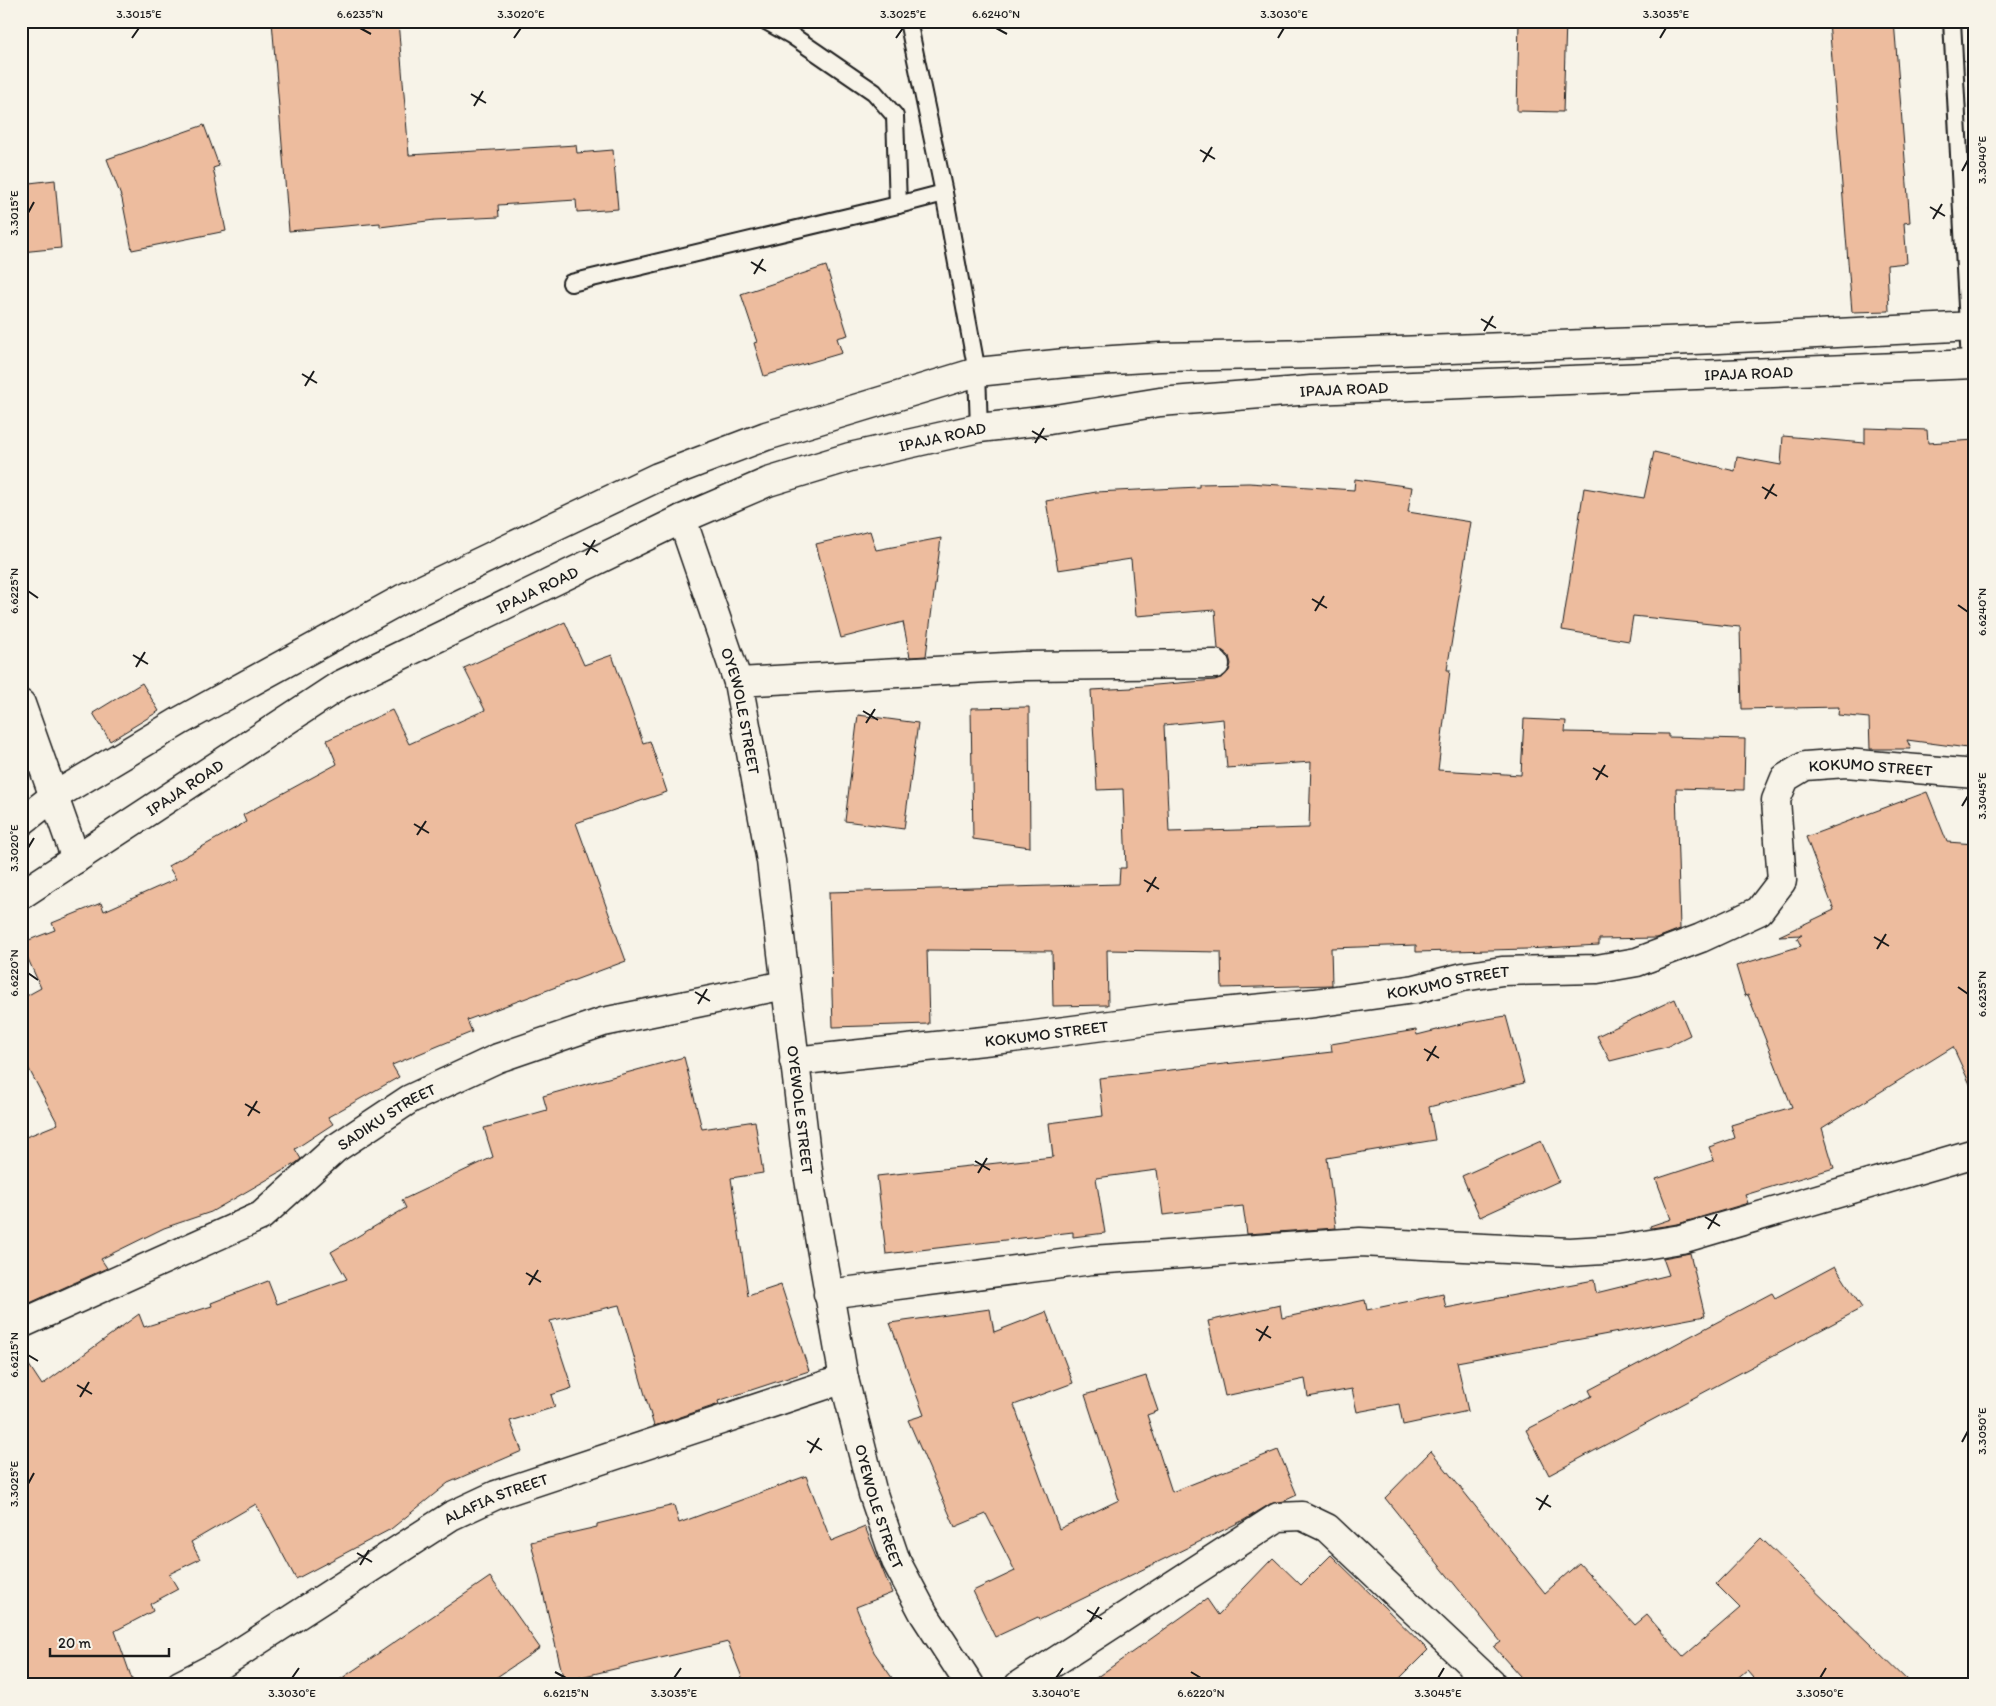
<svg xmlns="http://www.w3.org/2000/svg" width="1996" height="1706" font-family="Itim,sans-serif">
  <rect width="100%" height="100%" fill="#f7f3e8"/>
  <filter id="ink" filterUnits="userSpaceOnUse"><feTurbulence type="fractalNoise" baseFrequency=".02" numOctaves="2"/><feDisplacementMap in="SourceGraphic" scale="10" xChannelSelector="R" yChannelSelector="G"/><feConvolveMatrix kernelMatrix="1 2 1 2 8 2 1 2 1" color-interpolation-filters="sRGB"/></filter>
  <g filter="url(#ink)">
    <g fill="#edbc9e" stroke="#1c1c1c" fill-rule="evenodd">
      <path d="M 272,21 L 398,21 L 409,155 L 576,145 L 577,153 L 613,150 L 618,209 L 577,212 L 576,200 L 498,205 L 499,217 L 435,220 L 380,227 L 380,223 L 289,231 Z"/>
      <path d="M 1519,21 L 1566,21 L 1563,112 L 1517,111 Z"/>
      <path d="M 1829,21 L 1894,21 L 1910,222 L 1904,223 L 1907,263 L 1887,265 L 1889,311 L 1852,312 Z"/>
      <path d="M 204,125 L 219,166 L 213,168 L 226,231 L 132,250 L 122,199 L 107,159 Z"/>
      <path d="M 55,180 L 61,248 L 21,252 L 21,184 Z"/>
      <path d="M 826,266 L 848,335 L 837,338 L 842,353 L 764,376 L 754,343 L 757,342 L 741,294 Z"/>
      <path d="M 1865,428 L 1927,430 L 1928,443 L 1975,440 L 1975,749 L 1907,740 L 1911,749 L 1870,749 L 1869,718 L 1838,715 L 1839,707 L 1742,709 L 1740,627 L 1633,616 L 1629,641 L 1562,630 L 1584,488 L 1644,498 L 1654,452 L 1735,471 L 1737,457 L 1781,465 L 1783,436 L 1865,443 Z"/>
      <path d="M 1355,479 L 1412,487 L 1408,512 L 1471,522 L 1447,670 L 1450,670 L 1438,770 L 1521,775 L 1524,719 L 1566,721 L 1565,732 L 1668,734 L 1668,737 L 1745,739 L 1744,790 L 1676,788 L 1680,929 L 1657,938 L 1599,939 L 1599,945 L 1527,949 L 1416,952 L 1416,945 L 1331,948 L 1332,985 L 1222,988 L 1221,952 L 1107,950 L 1108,1005 L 1053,1006 L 1052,951 L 927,950 L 929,1024 L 833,1027 L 829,892 L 1119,884 L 1120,868 L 1126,868 L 1123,789 L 1097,790 L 1091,690 L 1132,688 L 1132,687 L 1215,680 L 1223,677 L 1229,671 L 1231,664 L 1229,656 L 1223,651 L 1218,649 L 1215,610 L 1136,616 L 1131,559 L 1058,570 L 1046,501 L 1096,492 L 1199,487 L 1199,484 L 1249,483 L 1354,490 ZM 1223,719 L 1227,768 L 1311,762 L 1309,828 L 1169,832 L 1164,725 Z"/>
      <path d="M 870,531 L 876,550 L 941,538 L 926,656 L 910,657 L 903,622 L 841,638 L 816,544 Z"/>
      <path d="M 565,622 L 584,665 L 612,655 L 643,743 L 650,741 L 667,792 L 576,823 L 626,961 L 467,1020 L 472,1032 L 392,1065 L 399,1077 L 328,1117 L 333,1124 L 295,1149 L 301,1159 L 296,1163 L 211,1212 L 164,1228 L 101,1259 L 107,1268 L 21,1307 L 21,1139 L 58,1124 L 21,1054 L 21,999 L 41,988 L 21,943 L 55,930 L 52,923 L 101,903 L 104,911 L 176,879 L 168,866 L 246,822 L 243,815 L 337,764 L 327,740 L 392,710 L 409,744 L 485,710 L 464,668 Z"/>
      <path d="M 142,683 L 159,711 L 110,741 L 93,713 Z"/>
      <path d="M 1029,707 L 1030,847 L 973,839 L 971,708 Z"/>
      <path d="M 858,715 L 918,723 L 904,829 L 845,821 Z"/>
      <path d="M 1927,792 L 1947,842 L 1975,844 L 1975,1095 L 1953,1047 L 1822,1128 L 1834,1168 L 1745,1195 L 1748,1203 L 1678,1224 L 1651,1228 L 1650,1226 L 1671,1219 L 1656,1179 L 1714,1160 L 1709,1147 L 1735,1138 L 1731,1125 L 1792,1107 L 1748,995 L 1745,996 L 1736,966 L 1801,946 L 1797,938 L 1802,935 L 1779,936 L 1834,910 L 1806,837 Z"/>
      <path d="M 1675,999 L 1690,1035 L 1666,1047 L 1610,1061 L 1597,1036 Z"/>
      <path d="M 1506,1016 L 1524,1083 L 1429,1107 L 1435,1140 L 1327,1158 L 1336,1228 L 1247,1234 L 1243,1206 L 1163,1215 L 1157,1170 L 1096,1178 L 1105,1233 L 1073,1237 L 1073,1232 L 886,1254 L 877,1176 L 1053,1157 L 1049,1123 L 1103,1116 L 1099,1078 L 1332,1052 L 1331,1044 L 1416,1030 L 1417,1035 L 1469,1022 Z"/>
      <path d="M 684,1057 L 702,1129 L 755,1121 L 763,1173 L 731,1178 L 748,1296 L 781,1285 L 809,1371 L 718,1401 L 719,1404 L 654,1426 L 619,1305 L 550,1321 L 572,1388 L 551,1395 L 555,1407 L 510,1421 L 522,1451 L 448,1483 L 391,1529 L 296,1579 L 256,1504 L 191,1542 L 200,1559 L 169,1574 L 178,1589 L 150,1604 L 153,1611 L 115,1631 L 134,1685 L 21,1685 L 21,1353 L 42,1385 L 139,1314 L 144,1327 L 212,1306 L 211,1303 L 268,1281 L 277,1304 L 347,1279 L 331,1252 L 406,1208 L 402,1200 L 493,1157 L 484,1128 L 547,1110 L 543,1096 Z"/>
      <path d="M 1541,1141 L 1559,1181 L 1480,1217 L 1462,1176 Z"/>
      <path d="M 1690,1253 L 1705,1316 L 1457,1362 L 1468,1411 L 1403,1425 L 1399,1404 L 1357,1412 L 1352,1389 L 1308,1397 L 1305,1379 L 1225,1396 L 1208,1321 L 1280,1305 L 1282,1318 L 1365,1300 L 1367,1310 L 1443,1294 L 1446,1308 L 1594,1280 L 1596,1293 L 1669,1275 L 1663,1258 Z"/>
      <path d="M 1835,1266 L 1862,1308 L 1549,1475 L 1526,1430 L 1592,1396 L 1589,1390 L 1772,1293 L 1775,1298 Z"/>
      <path d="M 990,1309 L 994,1332 L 1046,1312 L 1073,1383 L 1014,1405 L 1059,1529 L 1119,1500 L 1085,1395 L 1146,1376 L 1158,1411 L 1147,1415 L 1172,1492 L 1278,1450 L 1297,1495 L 1284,1501 L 1270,1504 L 1244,1520 L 1039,1620 L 1038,1617 L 995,1637 L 973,1591 L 1015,1571 L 986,1514 L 955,1527 L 908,1420 L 924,1415 L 890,1323 Z"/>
      <path d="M 1431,1451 L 1545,1593 L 1579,1563 L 1635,1625 L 1647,1615 L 1683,1657 L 1740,1608 L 1716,1584 L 1761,1538 L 1912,1685 L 1760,1685 L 1747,1670 L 1729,1685 L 1528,1685 L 1494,1647 L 1501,1642 L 1385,1498 Z"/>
      <path d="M 806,1476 L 831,1541 L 865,1527 L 892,1593 L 856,1607 L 874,1652 L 897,1685 L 745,1685 L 728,1642 L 564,1681 L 531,1542 L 597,1527 L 597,1524 L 674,1505 L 679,1523 Z"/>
      <path d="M 1331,1555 L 1428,1650 L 1393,1685 L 1086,1685 L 1207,1599 L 1218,1615 L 1273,1558 L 1301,1585 Z"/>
      <path d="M 490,1577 L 540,1648 L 485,1685 L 332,1685 Z"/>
    </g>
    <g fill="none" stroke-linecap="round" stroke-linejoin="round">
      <g stroke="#1c1c1c" stroke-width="20">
        <g id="lane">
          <path d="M 766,21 L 791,35 L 874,92 L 895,116 L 898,205 L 944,193"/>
          <path d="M 908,21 L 944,193 L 977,372 L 979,428"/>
          <path d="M 1952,21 L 1970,364"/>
          <path d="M 571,283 L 898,205"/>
        </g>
      </g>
      <g stroke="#1c1c1c" stroke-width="31">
        <g id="street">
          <path id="s1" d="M 682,519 L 738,682 L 771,861 L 809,1179 L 844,1379 L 873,1494 L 896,1561 L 924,1614 L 970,1685"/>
          <path d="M 738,682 L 1023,666 L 1215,664"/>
          <path d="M 21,704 L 76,859"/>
          <path id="s2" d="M 794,1061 L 1012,1038 L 1171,1017 L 1314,1003 L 1415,989 L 1463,977 L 1502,971 L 1597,969 L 1637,962 L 1701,938 L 1759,911 L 1782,881 L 1776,800 L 1785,778 L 1805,766 L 1846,763 L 1975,774"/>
          <path d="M 828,1294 L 1092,1260 L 1360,1242 L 1570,1252 L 1620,1249 L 1681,1239 L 1975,1153"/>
          <path id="s3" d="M 21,1324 L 261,1216 L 336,1148 L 410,1099 L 498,1058 L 603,1022 L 785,985"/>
          <path id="s4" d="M 180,1685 L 225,1662 L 451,1516 L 496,1495 L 844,1379"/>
          <path d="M 1019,1685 L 1278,1517 L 1302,1516 L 1327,1528 L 1493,1685"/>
        </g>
      </g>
      <g stroke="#1c1c1c" stroke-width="31">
        <g id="secondary">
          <path d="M 21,822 L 53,797 L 180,721 L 402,599 L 555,526 L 658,477 L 766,436 L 977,372 L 1066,363 L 1160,357 L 1316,354 L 1719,339 L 1975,326"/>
          <path id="s5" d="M 21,895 L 340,685 L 682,519 L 768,482 L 850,457 L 979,428 L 1049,420 L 1160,402 L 1311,390 L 1975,364"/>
        </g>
      </g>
      <use href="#lane" stroke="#f7f3e8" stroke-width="16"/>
      <use href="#street" stroke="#f7f3e8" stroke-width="28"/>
      <use href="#secondary" stroke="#f7f3e8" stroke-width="28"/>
    </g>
  </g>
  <path fill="none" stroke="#1c1c1c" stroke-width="2" d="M 360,28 L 371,34M 996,28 L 1007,34M 132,38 L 139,28M 514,38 L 521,28M 896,38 L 903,28M 1278,38 L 1284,28M 1660,38 L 1666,28M 471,94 L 486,103M 474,106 L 483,91M 1200,150 L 1215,159M 1203,162 L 1212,147M 1962,171 L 1968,160M 1930,207 L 1945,216M 28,213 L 34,202M 1933,219 L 1942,204M 751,262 L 766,271M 754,274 L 763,259M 1481,319 L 1496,328M 1484,331 L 1493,316M 302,374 L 317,383M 305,386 L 314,371M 1032,431 L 1047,440M 1035,443 L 1044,428M 1762,487 L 1777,496M 1765,499 L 1774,484M 583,543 L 598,552M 586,555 L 595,540M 28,591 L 38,598M 1312,599 L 1327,608M 1958,605 L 1968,612M 1315,611 L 1324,596M 133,655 L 148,664M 136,667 L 145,652M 863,711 L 878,720M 866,723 L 875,709M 1593,768 L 1608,777M 1596,780 L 1605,765M 1962,806 L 1968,796M 414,824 L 429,833M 417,835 L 426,821M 28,848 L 34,838M 1144,880 L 1159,889M 1147,892 L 1156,877M 1874,937 L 1889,946M 1877,949 L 1886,934M 28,973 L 38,980M 1958,987 L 1968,994M 695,992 L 710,1001M 698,1004 L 707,989M 1424,1049 L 1439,1058M 1427,1061 L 1436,1046M 245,1104 L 260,1113M 248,1116 L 257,1101M 975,1161 L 990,1170M 978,1173 L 987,1158M 1705,1217 L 1720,1226M 1708,1229 L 1717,1214M 526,1273 L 541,1282M 529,1285 L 538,1270M 1256,1329 L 1271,1338M 1259,1341 L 1268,1326M 28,1355 L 38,1361M 77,1385 L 92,1394M 80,1397 L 89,1382M 807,1441 L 822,1450M 1962,1442 L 1968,1431M 810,1453 L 819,1438M 28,1484 L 34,1473M 1536,1498 L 1551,1507M 1539,1510 L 1548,1495M 357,1553 L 372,1562M 360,1565 L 369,1550M 1087,1610 L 1102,1619M 1090,1622 L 1099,1607M 555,1672 L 566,1678M 1191,1672 L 1201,1678M 292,1678 L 299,1668M 674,1678 L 681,1668M 1056,1678 L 1063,1668M 1438,1678 L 1444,1668M 1820,1678 L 1826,1668"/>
  <g text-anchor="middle" stroke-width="4" stroke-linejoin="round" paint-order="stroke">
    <g font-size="16" fill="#1c1c1c" stroke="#f7f3e8">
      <text dy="6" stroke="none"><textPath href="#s5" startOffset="1846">IPAJA ROAD</textPath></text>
      <text dy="6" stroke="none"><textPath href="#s5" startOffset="1441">IPAJA ROAD</textPath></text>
      <text dy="6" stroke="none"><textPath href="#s5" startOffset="1036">IPAJA ROAD</textPath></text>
      <text dy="6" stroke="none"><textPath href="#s5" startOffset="601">IPAJA ROAD</textPath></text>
      <text dy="6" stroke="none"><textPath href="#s1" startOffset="201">OYEWOLE STREET</textPath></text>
      <text dy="6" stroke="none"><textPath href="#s2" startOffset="1214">KOKUMO STREET</textPath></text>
      <text dy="6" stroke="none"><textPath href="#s5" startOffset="196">IPAJA ROAD</textPath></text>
      <text dy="6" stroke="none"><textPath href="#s2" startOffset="659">KOKUMO STREET</textPath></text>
      <text dy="6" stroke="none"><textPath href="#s2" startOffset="254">KOKUMO STREET</textPath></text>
      <text dy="6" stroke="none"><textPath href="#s1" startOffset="605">OYEWOLE STREET</textPath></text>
      <text dy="6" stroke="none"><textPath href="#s3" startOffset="424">SADIKU STREET</textPath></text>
      <text dy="6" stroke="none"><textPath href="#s4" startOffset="368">ALAFIA STREET</textPath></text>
      <text dy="6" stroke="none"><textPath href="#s1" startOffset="1010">OYEWOLE STREET</textPath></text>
    </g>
  </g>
  <rect width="1996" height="1706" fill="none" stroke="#f7f3e8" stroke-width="55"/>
  <path d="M50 1648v8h119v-8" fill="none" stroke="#1c1c1c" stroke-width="2.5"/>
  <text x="58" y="1648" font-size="15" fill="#1c1c1c" stroke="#f7f3e8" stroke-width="4" paint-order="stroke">20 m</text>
  <rect x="28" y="28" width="1940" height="1650" fill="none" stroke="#1c1c1c" stroke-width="2"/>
  <g font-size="12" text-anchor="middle" fill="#1c1c1c">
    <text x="139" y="18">3.3015°E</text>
    <text x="360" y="18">6.6235°N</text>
    <text x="521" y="18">3.3020°E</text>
    <text x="903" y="18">3.3025°E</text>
    <text x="996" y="18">6.6240°N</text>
    <text x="1284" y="18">3.3030°E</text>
    <text x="1666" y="18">3.3035°E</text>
    <text transform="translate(1982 160) rotate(-90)" y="4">3.3040°E</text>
    <text transform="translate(14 213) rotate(-90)" y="4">3.3015°E</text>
    <text transform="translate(14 591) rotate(-90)" y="4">6.6225°N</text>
    <text transform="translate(1982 612) rotate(-90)" y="4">6.6240°N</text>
    <text transform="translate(1982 796) rotate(-90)" y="4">3.3045°E</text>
    <text transform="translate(14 848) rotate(-90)" y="4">3.3020°E</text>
    <text transform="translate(14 973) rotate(-90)" y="4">6.6220°N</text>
    <text transform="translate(1982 994) rotate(-90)" y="4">6.6235°N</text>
    <text transform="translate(14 1355) rotate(-90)" y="4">6.6215°N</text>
    <text transform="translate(1982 1431) rotate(-90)" y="4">3.3050°E</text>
    <text transform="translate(14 1484) rotate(-90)" y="4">3.3025°E</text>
    <text x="292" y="1697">3.3030°E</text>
    <text x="566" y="1697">6.6215°N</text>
    <text x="674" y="1697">3.3035°E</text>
    <text x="1056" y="1697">3.3040°E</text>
    <text x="1201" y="1697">6.6220°N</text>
    <text x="1438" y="1697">3.3045°E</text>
    <text x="1820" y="1697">3.3050°E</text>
  </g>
</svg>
